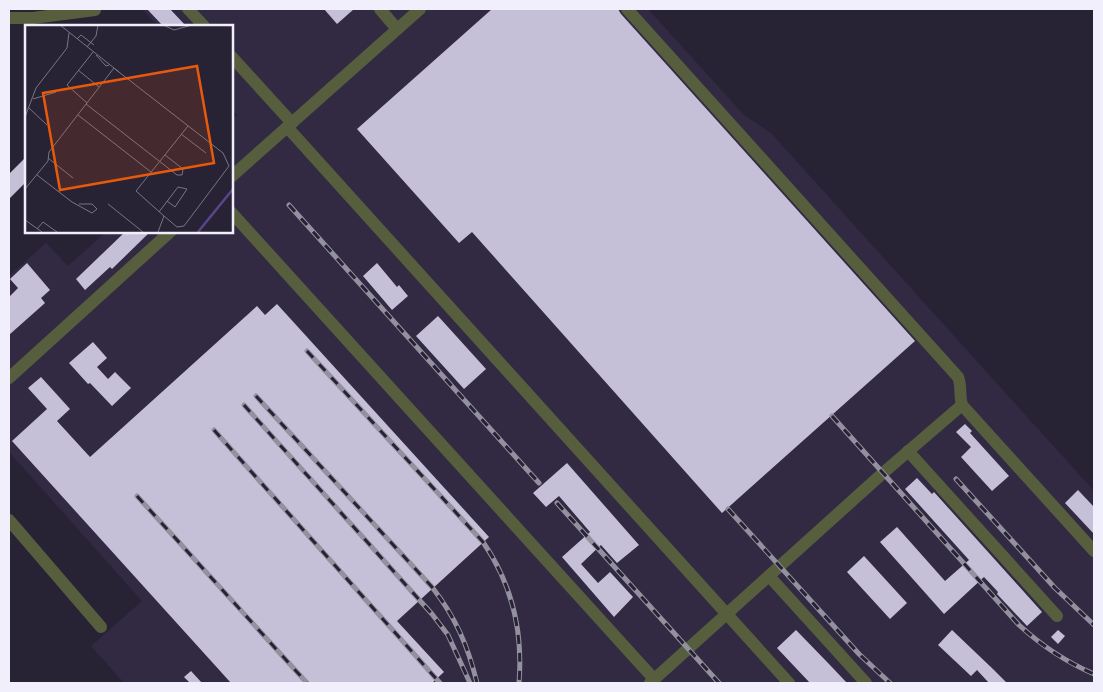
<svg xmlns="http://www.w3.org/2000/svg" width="1103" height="692" font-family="'Noto Sans',sans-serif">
  <rect width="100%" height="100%" fill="#272335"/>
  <path fill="#312a42" d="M 142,9 L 648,9 L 744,115 L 771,133 L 1094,491 L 1094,683 L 124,683 L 91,646 L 142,601 L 9,452 L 9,276 L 46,243 L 68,266 L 107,231 L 231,231 L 231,120 L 237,115 L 231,108 L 231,26 L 158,26 Z"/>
  <g fill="#c5c0d8">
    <path d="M 147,9 L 170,9 L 186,26 L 163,26 Z"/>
    <path d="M 324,9 L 354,9 L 337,24 Z"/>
    <path d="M 492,9 L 618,9 L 621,14 L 915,341 L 722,513 L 472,232 L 459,243 L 357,129 Z"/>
    <path d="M 26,157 L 26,182 L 9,199 L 9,174 Z"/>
    <path d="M 126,231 L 151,231 L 112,269 L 110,267 L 85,290 L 76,279 Z"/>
    <path d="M 27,263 L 50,290 L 41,298 L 45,303 L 9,335 L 9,297 L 18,288 L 10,279 Z"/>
    <path d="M 377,263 L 397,287 L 399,285 L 408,296 L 392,310 L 363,276 Z"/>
    <path d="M 277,304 L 489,537 L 397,621 L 444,672 L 432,683 L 231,683 L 12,441 L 47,409 L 28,388 L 41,377 L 70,409 L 57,421 L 90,457 L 257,306 L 265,315 Z"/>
    <path d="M 438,316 L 486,369 L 464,389 L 416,336 Z"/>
    <path d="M 93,342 L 107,358 L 97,367 L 108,379 L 115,372 L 131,388 L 112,406 L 90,383 L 88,384 L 69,363 Z"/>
    <path d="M 965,424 L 972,431 L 970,433 L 1009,476 L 992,491 L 961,457 L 971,447 L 956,432 Z"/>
    <path d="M 567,463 L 639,545 L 617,563 L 601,545 L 581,564 L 598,583 L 610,572 L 633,597 L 614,617 L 562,557 L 590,532 L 559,496 L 546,507 L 533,493 Z"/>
    <path d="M 917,478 L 932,494 L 934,492 L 1042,612 L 1027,626 L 997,594 L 998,592 L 984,577 L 944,614 L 880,542 L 897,527 L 945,581 L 969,560 L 905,489 Z"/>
    <path d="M 1078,490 L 1094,507 L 1094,534 L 1065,503 Z"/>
    <path d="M 864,556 L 907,603 L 890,619 L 847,572 Z"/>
    <path d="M 796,630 L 829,664 L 847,683 L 810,683 L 777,648 Z"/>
    <path d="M 952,630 L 994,670 L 1007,683 L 989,683 L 977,670 L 971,676 L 938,645 Z"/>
    <path d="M 1058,630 L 1065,636 L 1058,644 L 1051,637 Z"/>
    <path d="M 191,671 L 202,683 L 190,683 L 184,677 Z"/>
  </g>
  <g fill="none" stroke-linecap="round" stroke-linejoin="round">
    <g stroke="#565e3e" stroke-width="12">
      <path d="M 188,9 L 204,26"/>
      <path d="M 380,9 L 397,29"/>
      <path d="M 627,9 L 958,377 C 962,387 959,395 962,405 L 1094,551"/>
      <path d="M 9,18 L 33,18 L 95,10"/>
      <path d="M 231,56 L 292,123"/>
      <path d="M 287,127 L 789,683"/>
      <path d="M 231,177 L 420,9"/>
      <path d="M 231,212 L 654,679"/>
      <path d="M 9,378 L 171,231"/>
      <path d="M 908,451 L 1057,616"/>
      <path d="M 9,520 L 101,627"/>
      <path d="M 769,576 L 866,683"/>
      <path d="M 650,683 L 883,473 L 962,405"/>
    </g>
    <g stroke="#93909f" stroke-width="5">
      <g id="rail">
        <path d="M 289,205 L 539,483"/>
        <path d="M 307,351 L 483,542 C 512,584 523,633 519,683"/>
        <path d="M 256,396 L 432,587 C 456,618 468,646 477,683"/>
        <path d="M 244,405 L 432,614 L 448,635 L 470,683"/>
        <path d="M 832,416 L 1019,625 C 1042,646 1066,662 1094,674"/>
        <path d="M 214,430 L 440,683"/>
        <path d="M 956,479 L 1055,588 L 1094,625"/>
        <path d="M 137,496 L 307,683"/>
        <path d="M 557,503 L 719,683"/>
        <path d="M 728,509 L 859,654 L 890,683"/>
      </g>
    </g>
    <use href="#rail" stroke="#272335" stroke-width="3" stroke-dasharray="9" stroke-linecap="butt"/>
  </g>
  <g transform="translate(25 25)">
    <rect width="208" height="208" fill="#272335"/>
    <path fill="none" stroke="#5a458b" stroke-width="2.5" d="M 173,207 L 208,164"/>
    <path fill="none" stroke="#787585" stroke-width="1" d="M 35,0 L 94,47M 138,0 L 149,5 L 167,0M 52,14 L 56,10 L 69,20M 62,22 L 71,11 L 73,0M 71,30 L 81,41 L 84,40M 90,44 L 198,128 L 204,141 L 159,201 L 152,202 L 139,191M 53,45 L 74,62M 8,74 L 31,67M 62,78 L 42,60 L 68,27M 61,79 L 152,150 L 157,150 L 158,144 L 140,130M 4,83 L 22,100M 53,90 L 126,147M 0,92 L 11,63 L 42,23 L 44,8M 156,109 L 181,128M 23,133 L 48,153M 12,150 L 47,177 L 67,188 L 72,184 L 67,179 L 54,179M 0,164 L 23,136 L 24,127 L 89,43M 83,179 L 118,207M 134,187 L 153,162 L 162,164 L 150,182 L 142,176M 0,195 L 17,207M 12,204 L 18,197 L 32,207M 133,207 L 139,191 L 111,166 L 163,101"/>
    <path fill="#e8590c" fill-opacity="0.15" stroke="#e8590c" stroke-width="2.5" d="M 172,41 L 189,138 L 35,165 L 18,68 Z"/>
    <rect width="208" height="208" fill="none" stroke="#f2effc" stroke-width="2.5"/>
  </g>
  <rect width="1103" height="692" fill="none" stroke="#f2effc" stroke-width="20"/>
</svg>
